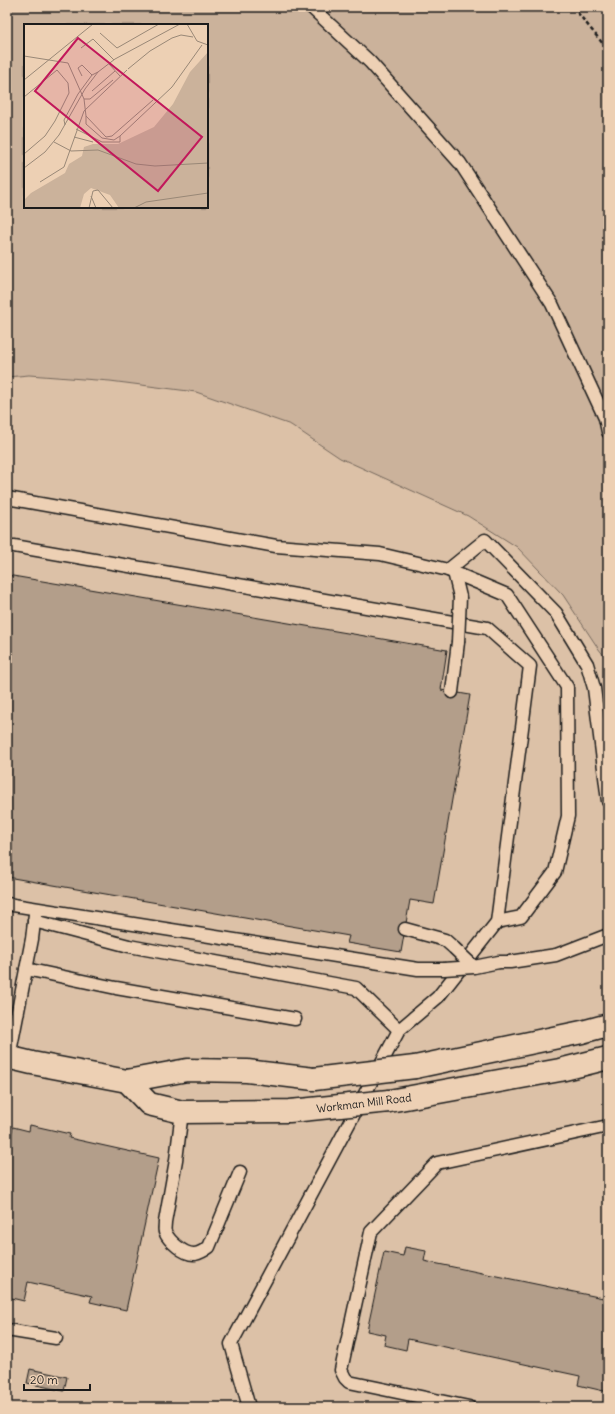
<svg xmlns="http://www.w3.org/2000/svg" width="615" height="1414" font-family="Delius,sans-serif">
  <rect width="100%" height="100%" fill="#edd0b4"/>
  <filter id="ink" filterUnits="userSpaceOnUse"><feTurbulence type="fractalNoise" baseFrequency=".025" numOctaves="2"/><feDisplacementMap in="SourceGraphic" scale="8" xChannelSelector="R" yChannelSelector="G"/><feConvolveMatrix kernelMatrix="1 2 1 2 8 2 1 2 1" color-interpolation-filters="sRGB"/></filter>
  <g filter="url(#ink)">
    <path fill="#dcc1a7" d="M 29,375 L 110,381 L 196,392 L 291,425 L 340,458 L 468,516 L 517,547 L 563,595 L 598,648 L 608,661 L 608,1407 L 7,1407 L 7,377 Z"/>
    <path fill="#cbb29b" stroke="#74675c" fill-rule="evenodd" d="M 7,7 L 608,7 L 608,661 L 598,648 L 563,595 L 517,547 L 468,516 L 340,458 L 291,425 L 196,392 L 110,381 L 29,375 L 7,377 ZM 25,25 L 207,25 L 207,207 L 25,207 Z"/>
    <g fill="#b39e8a" stroke="#1c1c1c">
      <path d="M 7,575 L 447,650 L 441,690 L 470,695 L 434,904 L 410,900 L 401,952 L 347,943 L 349,936 L 7,877 Z"/>
      <path d="M 30,1125 L 70,1134 L 69,1138 L 159,1158 L 126,1310 L 90,1302 L 92,1296 L 28,1282 L 24,1301 L 7,1297 L 7,1146 L 8,1147 L 13,1127 L 29,1131 Z"/>
      <path d="M 405,1247 L 426,1251 L 424,1261 L 608,1299 L 608,1392 L 578,1385 L 580,1376 L 408,1339 L 406,1350 L 384,1345 L 386,1335 L 367,1331 L 384,1252 L 403,1256 Z"/>
      <path d="M 30,1369 L 67,1377 L 64,1391 L 27,1383 Z"/>
    </g>
    <g fill="none" stroke-linecap="round" stroke-linejoin="round">
      <g stroke="#1c1c1c" stroke-width="15">
        <g id="lane">
          <path d="M 311,7 L 370,62 L 460,163 L 552,304 L 605,418 L 608,432"/>
          <path d="M 7,498 L 276,546 L 380,554 L 448,570 L 485,540 L 556,613 L 587,664 L 594,688 L 608,801"/>
          <path d="M 14,546 L 487,628 L 530,666 L 497,922 L 438,997 L 399,1030 L 231,1344 L 249,1407"/>
          <path d="M 448,570 L 507,595 L 567,687 L 568,816 L 555,872 L 521,917 L 497,922"/>
          <path d="M 454,572 L 460,597"/>
          <path d="M 452,692 L 458,642"/>
          <path d="M 7,904 L 418,969 L 444,969"/>
          <path d="M 34,921 L 129,946 L 356,988 L 399,1030"/>
          <path d="M 405,929 L 445,940 L 454,948"/>
          <path d="M 499,962 L 510,962 L 556,955 L 608,935"/>
          <path d="M 26,969 L 116,988 L 295,1019"/>
          <path d="M 9,1057 L 32,939 L 35,914"/>
          <path d="M 182,1112 L 176,1160 L 165,1222 C 165,1225 164,1229 165,1232 C 169,1241 184,1255 195,1254 C 200,1253 205,1250 209,1247 L 240,1172"/>
          <path d="M 7,1330 L 56,1338"/>
          <path d="M 469,1407 L 349,1382 L 345,1378 L 341,1370 L 371,1232 L 437,1163 L 608,1126"/>
        </g>
      </g>
      <g stroke="#1c1c1c" stroke-width="25">
        <g id="secondary">
          <path d="M 7,1057 L 32,1063 L 127,1081 L 187,1070 L 247,1071 L 314,1079"/>
          <path d="M 415,1067 L 582,1032 L 608,1025"/>
          <path d="M 127,1081 L 149,1104 L 182,1112 L 289,1111 L 301,1110"/>
          <path d="M 389,1101 L 560,1070 L 608,1058"/>
        </g>
      </g>
      <g stroke="#1c1c1c" stroke-width="2.5" stroke-dasharray="4 3" stroke-linecap="butt">
        <path d="M 573,7 L 608,50"/>
        <path d="M 9,531 L 11,520"/>
      </g>
      <use href="#lane" stroke="#edd0b4" stroke-width="12"/>
      <use href="#secondary" stroke="#edd0b4" stroke-width="22"/>
      <g stroke="#1c1c1c" stroke-width="15" stroke-linecap="butt">
        <g id="lane-bridge">
          <path d="M 458,642 L 460,597"/>
          <path d="M 454,948 L 474,967"/>
          <path d="M 444,969 L 474,967 L 499,962"/>
        </g>
      </g>
      <g stroke="#1c1c1c" stroke-width="25" stroke-linecap="butt">
        <g id="secondary-bridge">
          <path d="M 314,1079 L 415,1067"/>
          <path d="M 301,1110 L 389,1101"/>
        </g>
      </g>
      <use href="#lane-bridge" stroke="#edd0b4" stroke-width="12"/>
      <use href="#secondary-bridge" stroke="#edd0b4" stroke-width="22"/>
    </g>
  </g>
  <g text-anchor="middle" stroke-width="3.5" stroke-linejoin="round" paint-order="stroke">
    <g font-size="11" fill="#1c1c1c" stroke="#edd0b4">
      <text transform="translate(364 1103) rotate(-7)" y="4">Workman Mill Road</text>
    </g>
  </g>
  <g transform="translate(24 24)">
    <rect width="184" height="184" fill="#edd0b4"/>
    <path d="M 184,28 L 184,184 L 95,184 L 86,171 L 67,164 L 60,170 L 56,184 L 0,184 L 0,176 L 7,169 L 41,149 L 45,140 L 58,132 L 60,123 L 69,120 L 94,120 L 130,103 L 149,80 L 166,48 Z" fill="#cbb29b"/>
    <path fill="none" stroke="#987" stroke-width="1" d="M 163,0 L 173,17 L 184,21M 76,9 L 93,24 L 135,0M 57,24 L 69,15 L 90,36M 0,32 L 44,39 L 60,75 L 62,92 L 82,113 L 88,112 L 129,76M 85,40 L 96,52M 104,45 L 126,27 L 148,14 L 157,11 L 169,13M 58,52 L 54,44 L 58,41 L 68,51M 0,56 L 69,0M 68,67 L 91,47M 0,73 L 33,46 L 44,59 L 45,69 L 31,97 L 21,112 L 0,130M 60,75 L 66,75 L 89,56M 62,92 L 62,100 L 78,114 L 90,116 L 96,112M 41,101 L 40,96 L 54,70 L 68,51 L 74,48M 52,105 L 78,118 L 96,118 L 96,112 L 148,63 L 178,21M 50,113 L 69,118M 30,118 L 47,127 L 74,126 L 112,140 L 131,142 L 184,139M 0,144 L 21,128 L 35,111 L 61,65 L 74,48 L 91,35 L 156,0M 16,158 L 40,143 L 60,87 L 103,46M 67,172 L 72,184M 65,184 L 69,167 L 74,166 L 89,184M 110,184 L 122,178 L 184,169"/>
    <path fill="#c2185b" fill-opacity="0.15" stroke="#c2185b" stroke-width="2" d="M 54,14 L 178,113 L 134,167 L 11,67 Z"/>
    <rect width="184" height="184" fill="none" stroke="#1c1c1c" stroke-width="2"/>
  </g>
  <rect width="615" height="1414" fill="none" stroke="#edd0b4" stroke-width="24"/>
  <rect x="12" y="12" width="591" height="1390" fill="none" stroke="#1c1c1c" stroke-width="1.5" filter="url(#ink)"/>
  <path d="M24 1384v6h66v-6" fill="none" stroke="#1c1c1c" stroke-width="2"/>
  <text x="30" y="1384" font-size="12" fill="#1c1c1c" stroke="#edd0b4" stroke-width="3" paint-order="stroke">20 m</text>
</svg>
